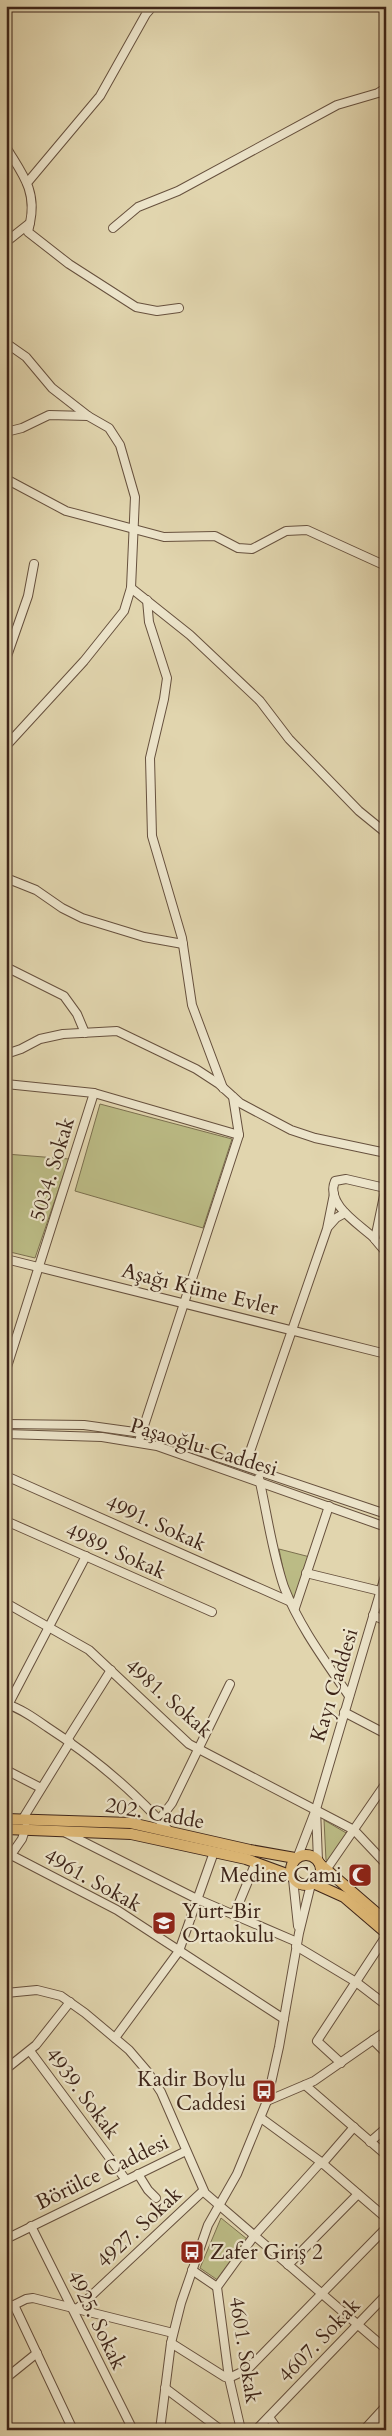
<svg xmlns="http://www.w3.org/2000/svg" width="392" height="2436" font-family="Cardo,serif">
  <rect width="100%" height="100%" fill="#e1d5ae"/>
  <filter id="stains"><feTurbulence type="fractalNoise" baseFrequency=".004" numOctaves="4"/><feColorMatrix values="0 0 0 0 .2 0 0 0 0 .09 0 0 0 0 .02 0 0 0 .5 -.17"/></filter>
  <radialGradient id="worn" r=".72"><stop offset=".6" stop-color="#630" stop-opacity="0"/><stop offset="1" stop-color="#630" stop-opacity=".3"/></radialGradient>
  <g fill="#bbbb85" stroke="#7c704f">
    <path d="M 100,1104 L 232,1139 L 203,1228 L 75,1191 Z"/>
    <path d="M 6,1154 L 69,1159 L 35,1258 L 6,1251 Z"/>
    <path d="M 279,1549 L 310,1557 L 295,1596 L 292,1598 L 286,1583 Z"/>
    <path d="M 324,1820 L 348,1834 L 328,1861 L 326,1860 Z"/>
    <path d="M 221,2218 L 247,2239 L 219,2281 L 200,2268 Z"/>
  </g>
  <g fill="none" stroke-linecap="round" stroke-linejoin="round">
    <g stroke="#67513e" stroke-width="10">
      <g id="minor">
        <path d="M 6,147 C 22,174 37,190 30,223 L 6,242"/>
        <path d="M 27,183 L 100,96 L 146,14 L 153,6"/>
        <path d="M 30,223 L 28,232 L 69,264 L 136,307 L 157,311 L 179,308"/>
        <path d="M 113,228 L 138,207 L 178,191 L 337,105 L 378,93 L 386,88"/>
        <path d="M 6,343 L 26,357 L 52,388 L 88,416 L 109,428 L 120,445 L 135,497 L 131,588 L 124,611 L 84,661 L 6,746"/>
        <path d="M 6,432 L 22,428 L 49,415 L 88,416"/>
        <path d="M 6,479 L 66,511 L 164,537 L 215,536 L 238,548 L 252,549 L 286,531 L 307,530 L 386,566"/>
        <path d="M 131,588 L 190,635 L 260,701 L 289,739 L 359,811 L 386,833"/>
        <path d="M 147,600 L 149,622 L 167,678 L 164,699 L 150,758 L 152,836 L 182,938 L 192,1005 L 223,1088"/>
        <path d="M 6,659 L 28,596 L 34,564"/>
        <path d="M 6,878 L 36,890 L 62,908 L 82,918 L 144,937 L 183,944"/>
        <path d="M 6,967 L 64,996 L 77,1014 L 85,1033"/>
        <path d="M 6,1054 L 21,1049 L 40,1039 L 63,1034 L 117,1031 L 196,1069 L 219,1084 L 240,1103 L 291,1130 L 315,1138 L 386,1153"/>
        <path d="M 6,1084 L 94,1093 L 239,1135"/>
        <path d="M 385,1188 L 346,1179 L 335,1181 C 325,1204 359,1224 373,1237 C 377,1242 381,1247 386,1252"/>
        <path d="M 328,1227 L 336,1218 L 345,1213"/>
        <path d="M 375,1239 L 386,1186"/>
        <path d="M 6,1259 L 386,1354"/>
        <path d="M 6,1370 L 94,1093"/>
        <path d="M 6,1424 L 84,1425 L 149,1434 L 386,1514"/>
        <path d="M 6,1434 L 102,1437 L 157,1446 L 386,1527"/>
        <path d="M 140,1438 L 239,1135 L 233,1097"/>
        <path d="M 245,1466 L 327,1229 L 334,1194"/>
        <path d="M 6,1476 L 291,1602"/>
        <path d="M 259,1478 C 267,1513 272,1552 284,1587 C 299,1626 326,1662 349,1696"/>
        <path d="M 6,1521 L 212,1612"/>
        <path d="M 306,1573 L 380,1591"/>
        <path d="M 6,1603 L 89,1650 L 189,1744 L 354,1830 L 386,1864"/>
        <path d="M 295,1608 L 329,1506"/>
        <path d="M 373,1615 L 386,1621"/>
        <path d="M 6,1704 C 20,1708 34,1718 47,1727 C 92,1756 134,1791 170,1832"/>
        <path d="M 6,1709 L 86,1556"/>
        <path d="M 344,1712 L 386,1734"/>
        <path d="M 67,1740 L 111,1670"/>
        <path d="M 6,1770 L 41,1788"/>
        <path d="M 316,1809 L 386,1573"/>
        <path d="M 22,1820 L 70,1742"/>
        <path d="M 159,1820 L 172,1803 L 230,1684"/>
        <path d="M 66,1833 L 197,1899 L 297,1942"/>
        <path d="M 11,1855 L 117,1910 L 284,2019"/>
        <path d="M 298,1856 L 316,1809 L 318,1861"/>
        <path d="M 6,1862 L 22,1839 L 26,1827"/>
        <path d="M 326,1870 L 386,1783"/>
        <path d="M 293,1879 L 298,1926"/>
        <path d="M 234,1915 L 256,1862"/>
        <path d="M 296,1946 L 356,1982 L 386,2005"/>
        <path d="M 6,1993 L 37,1990 L 61,1996 L 85,2013 L 129,2050 L 147,2071 L 161,2092 L 205,2193 L 386,2349"/>
        <path d="M 115,2038 L 179,1951 L 214,1852"/>
        <path d="M 373,2040 L 386,2053"/>
        <path d="M 30,2051 L 126,2180"/>
        <path d="M 341,2063 L 317,2041 L 386,1936"/>
        <path d="M 6,2069 L 36,2045 L 70,2002"/>
        <path d="M 305,2085 L 386,2155"/>
        <path d="M 267,2101 L 314,2081 L 386,2031"/>
        <path d="M 261,2118 L 321,2162 L 386,2218"/>
        <path d="M 370,2142 L 386,2128"/>
        <path d="M 322,2164 L 354,2127"/>
        <path d="M 138,2174 L 148,2190 L 156,2198"/>
        <path d="M 31,2226 L 133,2430"/>
        <path d="M 6,2239 L 186,2151"/>
        <path d="M 288,2265 L 358,2194"/>
        <path d="M 192,2270 L 217,2287"/>
        <path d="M 14,2305 L 73,2430"/>
        <path d="M 6,2309 L 26,2299 L 33,2298 L 173,2333"/>
        <path d="M 77,2309 L 203,2191"/>
        <path d="M 171,2343 L 225,2377 L 229,2378 L 248,2369 L 386,2228"/>
        <path d="M 6,2378 L 37,2353"/>
        <path d="M 165,2388 L 221,2430"/>
        <path d="M 269,2417 L 278,2430"/>
        <path d="M 160,2430 L 171,2343 L 181,2303 L 208,2225 L 237,2174 L 267,2101 L 279,2047 L 299,1933 L 311,1884"/>
        <path d="M 241,2430 L 229,2378 L 217,2287 L 254,2236 L 321,2162"/>
        <path d="M 256,2430 L 386,2295"/>
        <path d="M 364,2430 L 386,2406"/>
        <path d="M 373,2430 L 386,2415"/>
      </g>
    </g>
    <g stroke="#3e2519" stroke-width="12">
      <g id="major">
        <path d="M 6,1819 L 131,1823 L 250,1850 L 295,1858"/>
        <path d="M 6,1829 L 131,1834 L 246,1859 L 292,1876"/>
        <circle cx="306" cy="1870" r="15"/>
        <path d="M 320,1864 L 386,1921"/>
        <path d="M 313,1883 L 344,1897 L 386,1933"/>
      </g>
    </g>
    <use href="#minor" stroke="#ece4ca" stroke-width="8"/>
    <use href="#major" stroke="#e0ba77" stroke-width="10"/>
  </g>
  <defs>
    <g id="mosque-square" transform="scale(1.25)"><rect x="-9" y="-9" width="18" height="18" rx="4" fill="#8f2418" stroke="#ece4ca"/><path d="M3.5-4.9A6 6 0 1 0 3.5 4.9A5 5 0 1 1 3.5-4.9Z" fill="#fff"/></g>
    <g id="school-square" transform="scale(1.25)"><rect x="-9" y="-9" width="18" height="18" rx="4" fill="#8f2418" stroke="#ece4ca"/><path d="M0-5L7-2L0 1L-7-2ZM-4 1L0 2.5L4 1V4Q0 6-4 4Z" fill="#fff"/></g>
    <g id="bus-square" transform="scale(1.25)"><rect x="-9" y="-9" width="18" height="18" rx="4" fill="#8f2418" stroke="#ece4ca"/><path d="M-5-6H5V4H4V6H2V4H-2V6H-4V4H-5ZM-3.5-4V0h7V-4ZM-3.5 1.2v1.5H-2V1.2ZM2 1.2v1.5H3.5V1.2Z" fill="#fff"/></g>
  </defs>
  <g fill-rule="evenodd">
    <use href="#mosque-square" x="360" y="1875"/>
    <use href="#school-square" x="164" y="1923"/>
    <use href="#bus-square" x="264" y="2091"/>
    <use href="#bus-square" x="192" y="2252"/>
  </g>
  <g text-anchor="middle" stroke-width="4.5" stroke-linejoin="round" paint-order="stroke">
    <g font-size="21" fill="#3e2519" stroke="#ece4ca">
      <text transform="translate(52 1169) rotate(-73)" y="7">5034. Sokak</text>
      <text transform="translate(200 1289) rotate(14)" y="7">Aşağı Küme Evler</text>
      <text transform="translate(204 1447) rotate(17)" y="7">Paşaoğlu Caddesi</text>
      <text transform="translate(156 1523) rotate(24)" y="7">4991. Sokak</text>
      <text transform="translate(116 1551) rotate(24)" y="7">4989. Sokak</text>
      <text transform="translate(334 1685) rotate(-73)" y="7">Kayı Caddesi</text>
      <text transform="translate(169 1698) rotate(41)" y="7">4981. Sokak</text>
      <text transform="translate(155 1813) rotate(10)" y="7">202. Cadde</text>
      <text transform="translate(93 1880) rotate(29)" y="7">4961. Sokak</text>
      <text transform="translate(83 2093) rotate(53)" y="7">4939. Sokak</text>
      <text transform="translate(102 2172) rotate(-26)" y="7">Börülce Caddesi</text>
      <text transform="translate(139 2227) rotate(-43)" y="7">4927. Sokak</text>
      <text transform="translate(97 2320) rotate(64)" y="7">4925. Sokak</text>
      <text transform="translate(319 2340) rotate(-46)" y="7">4607. Sokak</text>
      <text transform="translate(245 2350) rotate(81)" y="7">4601. Sokak</text>
    </g>
    <g font-size="21" fill="#3e2519" stroke="#ece4ca" text-anchor="end">
      <text x="342" y="1882">Medine Cami</text>
      <text x="182" y="1918" text-anchor="start">Yurt-Bir<tspan x="182" dy="24">Ortaokulu</tspan></text>
      <text x="246" y="2086">Kadir Boylu<tspan x="246" dy="24">Caddesi</tspan></text>
      <text x="210" y="2259" text-anchor="start">Zafer Giriş 2</text>
    </g>
  </g>
  <rect width="392" height="2436" fill="none" stroke="#e1d5ae" stroke-width="25"/>
  <rect x="8" y="8" width="377" height="2421" fill="none" stroke="#3e2519" stroke-width="2.5"/>
  <rect x="12" y="12" width="367" height="2411" fill="none" stroke="#3e2519"/>
  <rect width="100%" height="100%" filter="url(#stains)"/>
  <rect width="100%" height="100%" fill="url(#worn)"/>
</svg>
